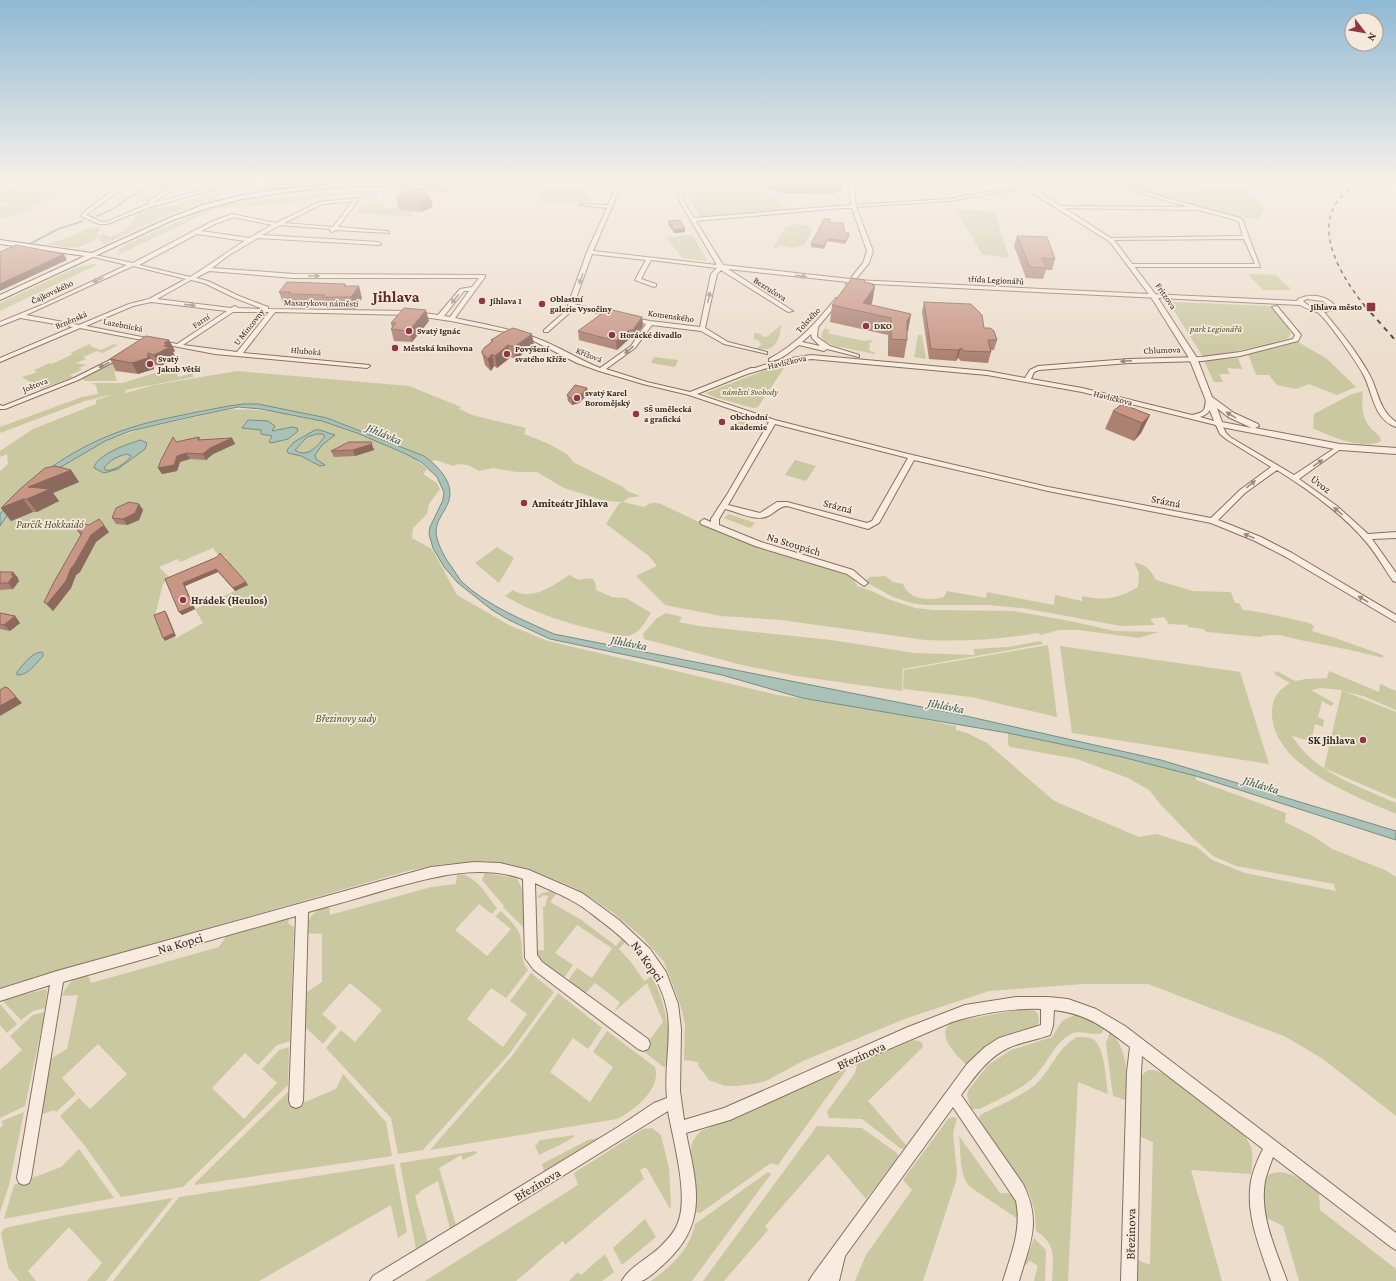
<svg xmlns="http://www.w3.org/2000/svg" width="1396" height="1281" font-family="'Crimson Pro',serif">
  <rect width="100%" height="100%" fill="#ecddcc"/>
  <g fill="#cac8a0" fill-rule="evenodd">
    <path d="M 24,181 L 91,181 L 73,190 L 59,189 L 60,192 L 57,194 C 39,204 21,216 0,219 L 0,207 L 9,203 L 0,202 L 0,191 L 21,186 L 14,185 Z"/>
    <path d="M 167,181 L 184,182 L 162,193 L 146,191 Z"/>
    <path d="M 520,181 L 401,186 L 286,194 L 255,198 L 295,192 L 324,189 Z"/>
    <path d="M 693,181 L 717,181 L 718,185 L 743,182 L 742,181 L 760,181 L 769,197 L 778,199 L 783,207 L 802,209 L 700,217 L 689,197 L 684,193 L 687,186 Z"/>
    <path d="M 1117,181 L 1176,181 L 1206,186 L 1246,189 L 1267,210 L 1262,211 L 1260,219 L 1246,218 L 1246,221 L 1118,184 Z"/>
    <path d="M 451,184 L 466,184 L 456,185 L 448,193 L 400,189 L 394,192 L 378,192 L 377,199 L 363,198 L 366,193 L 339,195 L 286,204 L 222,208 L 200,216 L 118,255 L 116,254 L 120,252 L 118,251 L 124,246 C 166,226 208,206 253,198 L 242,200 L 331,192 L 455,185 Z"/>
    <path d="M 574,188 L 575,190 L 589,189 L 588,196 L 592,198 L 588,203 L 540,202 L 542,198 L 539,198 L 543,189 Z"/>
    <path d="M 208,195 L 214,199 L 165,216 L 105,244 L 103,244 L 99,238 L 103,234 L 111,237 L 113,235 L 122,235 L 115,234 L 119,233 L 128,228 L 125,227 L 133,223 L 126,223 L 131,222 L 137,218 L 133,218 C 141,212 151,210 157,207 C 168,209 193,198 208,195 Z"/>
    <path d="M 373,200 L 383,201 L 380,203 L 384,204 L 383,208 L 401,209 L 400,210 L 415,211 L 410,217 L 357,213 L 360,208 L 363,208 Z"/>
    <path d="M 956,210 L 994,211 L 1009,258 L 982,254 Z"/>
    <path d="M 796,224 L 807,225 L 813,230 L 804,245 L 794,248 L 780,245 L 777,248 L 773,248 L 786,227 Z"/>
    <path d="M 96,227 L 101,229 L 96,235 L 100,235 C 77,253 73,248 47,244 L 70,237 L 88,228 Z"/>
    <path d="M 692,235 L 693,236 L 707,261 L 682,258 L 666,237 Z"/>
    <path d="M 94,264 L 97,265 L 0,311 L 0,303 L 77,267 Z"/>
    <path d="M 1248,274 L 1276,275 L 1292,290 L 1263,290 Z"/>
    <path d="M 1174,302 L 1270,306 L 1286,325 L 1291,334 L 1287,339 L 1216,356 L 1203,357 L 1173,309 L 1170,304 Z"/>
    <path d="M 781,325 C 780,341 775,352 756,349 L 762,344 L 759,343 L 760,341 L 754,339 L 754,333 L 762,334 L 761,336 L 767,337 Z"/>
    <path d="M 825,328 L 831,331 L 827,333 L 864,341 L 870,340 L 873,342 L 869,343 L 870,351 L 875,352 L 874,354 L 836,346 L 826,342 L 821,337 L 822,332 Z"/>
    <path d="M 918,335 L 922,335 L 926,359 L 914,357 Z"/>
    <path d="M 1298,342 L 1326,358 L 1356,387 L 1337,395 L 1309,384 L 1296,389 L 1277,385 L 1269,375 L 1256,375 L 1248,354 Z"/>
    <path d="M 90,344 L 92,347 L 101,350 L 114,344 L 118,345 L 103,353 L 97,351 L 83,357 L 86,359 L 75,363 L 87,365 L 79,368 L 82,370 L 70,375 L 73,377 L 41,389 L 22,377 L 37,372 L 34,370 L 50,363 L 52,364 L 73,354 L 70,353 Z"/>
    <path d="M 132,354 L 123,367 L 114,373 L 117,380 L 115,381 L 85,381 L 82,379 L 86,375 Z"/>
    <path d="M 654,357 L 678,360 L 675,367 L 651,363 Z"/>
    <path d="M 1238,358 L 1242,369 L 1227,368 L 1230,374 L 1219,374 L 1223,382 L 1214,382 L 1204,361 Z"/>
    <path d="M 193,365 L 193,369 L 177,373 L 178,377 L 193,373 L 193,377 L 125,390 L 126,393 L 154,385 L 237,371 L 409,386 L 461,407 L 459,409 L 472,415 L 526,428 L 524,434 L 549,444 L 567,454 L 573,462 L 623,487 L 627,491 L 640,496 L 628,498 L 623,502 L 644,507 C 651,502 654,502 661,504 L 718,531 L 755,546 L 834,569 L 833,571 L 856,578 L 855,583 L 857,584 L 857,586 L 874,592 L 888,599 L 915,608 L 933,610 L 1013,611 L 1070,621 L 1115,631 L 1159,632 L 1139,638 L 1078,630 L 1059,630 L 1040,635 L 1039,633 C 1001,639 964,642 925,640 L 781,620 L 721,616 L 665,605 L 636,576 L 657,566 L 649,556 L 606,524 L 618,505 L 622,502 L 605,501 L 564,488 L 537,472 L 516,472 L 493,468 L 479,471 L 468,465 L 458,464 L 453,466 L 436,460 L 431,461 L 424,456 L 327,418 L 258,404 L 235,405 L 141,425 L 124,430 L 93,443 L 50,468 L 13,499 L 0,514 L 0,471 L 8,464 L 7,454 L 0,457 L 0,451 L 33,429 L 96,404 L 96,400 L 109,396 L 109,395 L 85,401 L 0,433 L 0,427 L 82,397 L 98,394 L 96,385 L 91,383 L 123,383 L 170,368 Z"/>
    <path d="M 786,365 L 758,407 L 753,408 L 714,397 L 706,393 L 763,371 Z"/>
    <path d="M 1363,391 C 1362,403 1361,415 1369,426 C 1373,432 1380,434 1381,441 C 1365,451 1329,436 1313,428 L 1314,414 L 1350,395 Z"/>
    <path d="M 227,410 C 262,408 301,414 335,425 C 362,433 388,447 414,458 L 427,469 L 423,474 L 437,483 L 440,489 L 429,504 L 427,514 L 413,528 L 412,538 L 432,549 L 457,595 L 511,626 L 548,641 L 778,695 L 882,711 L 956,726 L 956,730 L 967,733 L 987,743 L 1053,800 L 1059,803 L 1139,837 L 1157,834 L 1197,847 L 1212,860 L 1245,873 L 1336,891 L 1334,884 L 1236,866 L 1213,856 L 1193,838 L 1162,806 L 1149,790 L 1128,778 L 1077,759 L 1010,747 L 1008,744 L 1008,733 L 1122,757 L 1196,776 L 1196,780 L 1286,813 L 1285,822 L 1313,836 L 1332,849 L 1387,871 L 1396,877 L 1396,1116 L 1323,1059 L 1286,1037 L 1148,984 L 1084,984 L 989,991 L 907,1018 L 803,1061 L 766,1081 L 753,1084 L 736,1086 L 725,1086 L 709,1080 L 699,1067 L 698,1062 L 684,1060 L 685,1025 L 681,1007 L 664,962 L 642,937 L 612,912 L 577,889 L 532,870 L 485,861 L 443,864 L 411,870 L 0,988 L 0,526 L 11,510 L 49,474 L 105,441 L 140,429 ZM 213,548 L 219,556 L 227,557 L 225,560 L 248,585 L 195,609 L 203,623 L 176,638 L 175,637 L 165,641 L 155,615 L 163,584 L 169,577 L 159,567 L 178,559 L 180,562 Z"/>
    <path d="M 738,420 L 760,427 L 754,432 L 733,425 Z"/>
    <path d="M 795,460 L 816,466 L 806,481 L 785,475 Z"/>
    <path d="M 729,514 L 755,523 L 750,528 L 724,518 Z"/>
    <path d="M 497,547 L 514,558 L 499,583 L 475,563 Z"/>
    <path d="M 1134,562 C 1146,565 1150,569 1156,580 L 1193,591 L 1231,592 L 1235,603 L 1239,603 L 1243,610 C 1248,609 1299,620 1309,623 L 1314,626 L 1312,631 L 1335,638 L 1383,655 L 1383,658 C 1357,651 1331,646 1305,641 C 1288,638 1278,632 1260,637 L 1207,632 L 1203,629 L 1188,627 L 1188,625 L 1169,624 L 1164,617 L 1150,619 L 1155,625 L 1121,626 L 1022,608 L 988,605 L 925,605 L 911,603 L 893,597 L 866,582 L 869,577 L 885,576 L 893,582 L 903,584 C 908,600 931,601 944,597 L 947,591 L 986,598 L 987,592 L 1054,605 L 1055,595 L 1082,601 L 1082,596 C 1105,601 1117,599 1138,587 L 1139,573 Z"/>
    <path d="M 569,575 L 579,580 C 591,577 596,576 596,590 L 612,597 L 626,598 L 651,613 C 646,620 641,631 633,634 C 623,639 611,633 600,631 C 567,623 535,614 505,596 L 513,590 C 531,602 555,585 569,575 Z"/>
    <path d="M 666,613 L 682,617 L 679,622 L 699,626 L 831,640 L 915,653 L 975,655 L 973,649 L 1008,647 L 1041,641 L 1043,644 L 903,669 L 902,691 L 796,676 L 742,665 L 644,639 L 643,634 L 657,618 Z"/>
    <path d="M 1048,645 L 1057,717 L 971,697 L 903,689 L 904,670 Z"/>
    <path d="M 1060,646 L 1240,672 L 1269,764 L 1072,733 Z"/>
    <path d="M 1277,671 L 1295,681 L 1306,679 L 1327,678 L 1329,671 L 1379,692 L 1380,684 L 1396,691 L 1396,710 L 1363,696 L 1343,691 L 1396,712 L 1396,799 L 1324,768 L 1342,690 L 1321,688 L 1311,690 L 1334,703 L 1331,706 L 1322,701 L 1318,717 L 1324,720 L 1323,727 L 1315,724 L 1311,741 L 1292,736 C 1315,773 1358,786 1396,803 L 1396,814 C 1356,796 1271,766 1272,712 C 1272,699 1278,690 1290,683 L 1274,674 Z"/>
    <path d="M 485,873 L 516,878 C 528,894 524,909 524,928 L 503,907 L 504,906 L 482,880 Z"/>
    <path d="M 457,874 C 475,873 487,896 497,908 L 492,914 L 479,904 L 455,930 L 487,956 L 511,929 L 495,916 L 501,911 C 508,919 519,927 521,939 C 523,950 520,960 528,970 L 506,998 L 491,988 L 467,1019 L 503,1047 L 527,1014 L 510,1001 L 531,973 L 554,992 L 510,1053 L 423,1150 L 398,1154 L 391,1118 L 326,1048 L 341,1030 L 355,1042 L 382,1010 L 350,983 L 322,1014 L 337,1027 L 323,1044 L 303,1025 L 304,994 L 322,982 L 322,934 L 306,933 C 306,918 314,910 329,907 L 330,915 L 431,887 L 456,884 Z"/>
    <path d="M 551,891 L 556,894 L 550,902 L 580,919 L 616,946 L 622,938 L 626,941 L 619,949 L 631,962 L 644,981 L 652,976 C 667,1008 672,1034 665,1068 L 642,1050 L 663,1022 L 647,983 L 614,1012 L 620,1002 L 595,983 L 585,994 L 567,982 L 577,968 L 592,978 L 612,948 L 577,925 L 555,953 L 573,965 L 563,979 L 542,963 L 534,951 L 544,950 L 543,906 L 545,907 L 548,896 L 542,895 L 541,898 L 537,897 L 542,893 Z"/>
    <path d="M 286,919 L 289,919 L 288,923 L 294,927 L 290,1041 L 277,1045 L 258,1065 L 245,1053 L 212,1088 L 244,1119 L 277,1083 L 262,1069 L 279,1050 L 289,1047 L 288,1085 L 183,1187 L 121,1197 L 85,1146 L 60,1116 L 79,1098 L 90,1109 L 127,1074 L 98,1044 L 62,1078 L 76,1094 L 56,1112 L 55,1110 L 39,1115 L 50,1059 L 67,1049 L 78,995 L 63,996 C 64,987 78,972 88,976 L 91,983 L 219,947 L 226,936 Z"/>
    <path d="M 47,989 L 45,1008 L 33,1011 L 21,1020 L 2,1000 Z"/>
    <path d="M 558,993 L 602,1028 L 588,1049 L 573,1038 L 550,1072 L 590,1102 L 613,1067 L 593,1052 L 607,1031 L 655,1067 C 662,1089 633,1111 617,1119 L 430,1150 L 511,1057 Z"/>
    <path d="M 0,1004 L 17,1024 L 7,1033 L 0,1025 Z"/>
    <path d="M 1027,1008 C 1036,1009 1041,1015 1038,1024 C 1031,1029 1019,1030 1011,1033 C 993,1038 979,1051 967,1065 C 957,1056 933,1033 953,1022 Z"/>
    <path d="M 45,1012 L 25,1106 L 0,1118 L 0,1070 L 22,1050 L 10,1036 L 33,1015 Z"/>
    <path d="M 1075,1015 L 1083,1016 L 1105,1027 L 1102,1033 C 1092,1037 1080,1028 1069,1035 C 1053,1045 1047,1065 1033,1078 C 1019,1091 997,1100 980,1109 L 971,1109 L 967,1095 L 969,1089 L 988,1065 L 1011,1050 L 1052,1037 L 1062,1021 Z"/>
    <path d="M 1110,1031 C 1128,1050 1127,1073 1127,1097 L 1125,1100 L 1113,1096 L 1106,1044 Z"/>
    <path d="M 1077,1037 C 1082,1037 1088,1037 1093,1039 C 1105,1047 1106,1080 1108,1094 L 1078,1082 L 1068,1281 L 1052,1281 C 1053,1259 1057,1244 1036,1231 L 1035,1213 L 1029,1192 L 979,1120 L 980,1115 C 996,1107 1027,1094 1039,1081 C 1052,1067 1059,1047 1077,1037 Z"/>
    <path d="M 914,1040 L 922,1042 L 923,1047 L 868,1101 L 906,1145 L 904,1149 L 900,1148 L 862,1119 L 829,1118 L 827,1112 L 855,1073 L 857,1064 Z"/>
    <path d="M 847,1069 L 778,1165 L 771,1163 L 700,1213 L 696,1212 C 694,1195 687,1155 693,1141 C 695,1137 698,1134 701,1131 L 770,1103 Z"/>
    <path d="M 1148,1070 L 1154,1070 L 1165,1074 L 1242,1133 C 1255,1147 1253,1157 1251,1174 L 1191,1170 L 1222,1281 L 1135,1281 L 1136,1259 L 1150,1265 L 1153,1142 L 1137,1135 L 1138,1081 L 1142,1075 Z"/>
    <path d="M 343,1074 L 386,1122 L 392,1156 L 195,1185 L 195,1183 L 293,1087 L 293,1107 L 336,1089 Z"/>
    <path d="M 24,1112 L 9,1185 L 0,1212 L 0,1128 L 3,1125 L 2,1121 Z"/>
    <path d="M 952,1117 L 957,1118 L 953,1133 L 957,1172 L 956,1181 L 923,1281 L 855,1281 L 866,1255 L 912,1190 L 903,1180 L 948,1119 Z"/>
    <path d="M 817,1126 L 862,1128 L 897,1153 L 898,1157 L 866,1199 L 828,1154 L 765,1226 L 768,1230 L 724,1281 L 703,1281 Z"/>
    <path d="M 652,1128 L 661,1135 L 669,1168 L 671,1206 L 670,1209 L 646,1167 L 640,1170 L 644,1179 L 565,1245 L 563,1241 L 516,1281 L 425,1281 L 578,1185 L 574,1173 L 643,1129 Z"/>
    <path d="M 575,1135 C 573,1140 546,1151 539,1155 L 535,1146 L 540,1140 Z"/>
    <path d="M 959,1136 L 1000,1193 L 1015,1194 L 1021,1221 L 970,1187 C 959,1175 961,1152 959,1136 Z"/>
    <path d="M 598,1138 L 544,1171 L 542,1164 L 588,1140 Z"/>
    <path d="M 79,1149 L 114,1198 L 4,1219 L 14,1185 L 61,1167 Z"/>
    <path d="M 476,1151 L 477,1153 L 463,1160 L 461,1155 L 439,1168 L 456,1225 L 450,1229 L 438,1181 L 420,1191 L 420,1193 L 415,1196 L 428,1243 L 416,1249 L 400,1163 Z"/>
    <path d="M 394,1164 L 407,1232 L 398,1238 L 391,1205 L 259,1281 L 113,1281 L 179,1197 Z"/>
    <path d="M 768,1172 L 771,1174 L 692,1281 L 651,1281 C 671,1266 690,1250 695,1224 Z"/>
    <path d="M 1278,1172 C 1295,1173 1306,1183 1319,1193 L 1320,1210 L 1396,1269 L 1396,1281 L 1299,1281 L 1283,1226 L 1267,1218 L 1262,1213 L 1265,1179 L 1270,1174 Z"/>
    <path d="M 173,1198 L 106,1281 L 87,1281 L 102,1263 L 69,1227 L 28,1271 L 36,1281 L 19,1281 L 8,1267 L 1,1233 L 5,1228 L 61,1216 Z"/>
    <path d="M 645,1219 L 656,1237 L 622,1265 L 613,1248 Z"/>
    <path d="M 1034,1238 L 1046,1250 L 1045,1281 L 1034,1281 L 1038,1266 L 1029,1260 L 1027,1265 L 1025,1263 Z"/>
    <path d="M 605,1254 L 614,1272 L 602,1281 L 569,1281 L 578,1272 L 581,1275 Z"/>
  </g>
  <g fill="#abc1b7" stroke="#728f84" fill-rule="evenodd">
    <path d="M 243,404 L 258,404 L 327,418 L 424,456 C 438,466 456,484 448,503 C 444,513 436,521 436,531 C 436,541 443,554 448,562 C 453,568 457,576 462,582 C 488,606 523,620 554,634 L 957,714 L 1161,760 L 1396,831 L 1396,840 L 1196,776 L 1122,757 L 1008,733 L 802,698 L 722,675 L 550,639 L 509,620 L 492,610 L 458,583 L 444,567 L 433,548 L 429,534 L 430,527 L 443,500 L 444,492 L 437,477 L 421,462 L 406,454 L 357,433 L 322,421 L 261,409 L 238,407 L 186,418 L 130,431 L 105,441 L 49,474 L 11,510 L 0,526 L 0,514 C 32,476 77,446 124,430 C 146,422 169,418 192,413 C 209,410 226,406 243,404 Z"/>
    <path d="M 248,420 L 268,421 L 275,426 L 272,431 L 292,427 L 297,428 L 298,431 L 288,439 L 271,443 L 269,442 L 272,436 L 261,434 L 261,430 L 242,428 Z"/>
    <path d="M 315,430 L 320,430 L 335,435 L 322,445 L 315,455 L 316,459 L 325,465 L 320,466 L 301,456 L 288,453 L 287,450 L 294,442 ZM 317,434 L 323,434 L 325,436 C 318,446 307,459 295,450 L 307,437 Z"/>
    <path d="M 141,440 L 147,443 L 145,449 L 118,469 L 104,473 L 94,468 C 96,455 129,443 141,440 ZM 127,454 L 131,456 C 126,463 113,472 105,470 L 104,468 C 110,460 118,456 127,454 Z"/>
    <path d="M 41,652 L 43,653 L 43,656 C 36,663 28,676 17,675 L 17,672 C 23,665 31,653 41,652 Z"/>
  </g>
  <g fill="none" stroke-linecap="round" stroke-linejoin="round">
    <g stroke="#728f84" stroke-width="1.5">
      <path d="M 97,216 L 115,208 L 134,194 L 161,181"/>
      <path d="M 26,246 L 58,229 L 83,221"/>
    </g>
    <g stroke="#887061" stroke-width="2">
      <g id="minor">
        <path d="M 133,181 L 138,181 L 115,194 L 86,215 L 102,222 L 106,222 L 149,204 L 148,202 L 162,192 L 186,181 L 188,183 L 166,194 L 152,203 L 240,181 L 246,181 L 150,207 L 107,224 L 99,224 L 81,216 L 85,211 L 111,192 Z"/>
        <path d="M 250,181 L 255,181 L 272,186 L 331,182 L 333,183 L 272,188 L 263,187 Z"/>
        <path d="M 530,181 L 534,181 L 534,190 L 530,189 Z"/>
        <path d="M 619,181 L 623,181 L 593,251 L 717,265 L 680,202 L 678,190 L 683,181 L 687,181 L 682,190 L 684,202 L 694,218 L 851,205 L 849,181 L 853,181 L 856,205 L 948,199 L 1037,184 L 1115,184 L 1240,218 L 1243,221 L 1260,267 L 1130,267 L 1130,265 L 1132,264 L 1255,264 L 1244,239 L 1108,240 L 1106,239 L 1108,238 L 1243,236 L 1239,222 L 1236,220 L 1199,210 L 1058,208 L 1056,207 L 1058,206 L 1189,207 L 1115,186 L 1037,186 L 948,201 L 856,207 L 873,251 L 869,263 L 855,280 L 1297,301 L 1298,299 C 1311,293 1327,295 1336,307 L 1334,310 L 1324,312 C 1340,331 1356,351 1368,372 C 1379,390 1377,408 1396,422 L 1396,427 C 1373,419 1373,392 1363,374 C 1358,364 1325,316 1317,312 C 1311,309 1306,309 1300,305 L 853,283 L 849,286 L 846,284 L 848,282 L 728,269 L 793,311 L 788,312 L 721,270 L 717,274 L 705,328 L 728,342 L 767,352 L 767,354 L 724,344 L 701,331 L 652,325 L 635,348 L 606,369 L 647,382 L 690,392 L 751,368 L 755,368 L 780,360 L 811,355 L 987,371 L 1025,378 L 1030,370 L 1038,366 L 1129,359 L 1202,357 L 1240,352 L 1293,339 L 1295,335 L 1272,307 L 1277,306 L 1301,335 L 1298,341 L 1240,356 L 1202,361 L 1129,363 L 1039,370 L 1034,372 L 1031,379 L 1082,388 L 1192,415 C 1205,412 1205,411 1206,398 L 1211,397 C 1214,406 1210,414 1200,417 L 1221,423 L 1226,433 L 1230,437 L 1294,475 L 1338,446 L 1342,446 L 1342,448 L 1299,479 L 1337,506 L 1368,534 L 1396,532 L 1396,538 L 1372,539 L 1396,573 L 1396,582 L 1393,581 C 1384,568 1377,555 1367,543 C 1343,514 1309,490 1277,470 L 1245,493 L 1218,520 L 1261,537 L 1292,553 L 1396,615 L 1396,622 L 1286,557 L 1255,541 L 1211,523 L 1048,491 L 914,460 L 879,523 L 868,529 L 787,506 C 779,506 775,513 768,516 C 756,522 738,512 725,509 L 719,519 L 719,525 L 761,542 L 853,570 L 868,583 L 864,586 L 847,574 L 755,546 L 701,524 L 700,522 L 704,519 L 711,522 L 711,519 L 728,493 L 769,422 L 689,395 L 643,384 L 599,371 L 577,363 L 532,340 L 510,333 L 451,321 L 410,315 L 275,312 L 243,353 L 369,365 L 370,366 L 367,368 L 215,354 L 80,328 L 0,362 L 0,358 L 73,327 L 20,318 L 0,326 L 0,322 L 44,304 L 127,265 L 90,256 L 90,254 L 133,263 L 211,222 L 232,214 L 276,223 L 319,202 L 357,198 L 359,199 L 338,227 L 387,231 L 389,232 L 389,233 L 336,230 L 332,232 L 330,231 L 331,229 L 280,225 L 262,235 L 378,242 L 381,244 L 380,245 L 258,238 L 229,255 L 212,268 L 294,274 L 485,275 L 485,277 L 455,318 C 481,324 510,328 536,338 C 558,346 578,359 600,368 L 631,346 L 646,324 L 629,319 L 629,317 L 650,321 L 700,327 L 711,274 L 717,268 L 651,260 L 641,279 L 656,284 L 656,286 L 654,287 L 635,280 L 646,260 L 592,254 L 574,304 L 619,315 L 616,317 L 575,308 L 548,332 L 544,332 L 544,330 L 569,308 L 568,305 L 587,252 L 607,208 L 580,205 L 582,204 L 608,205 ZM 353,201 L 333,227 L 284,223 L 322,204 ZM 842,208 L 852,208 L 867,251 L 863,263 L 850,279 L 723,265 L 696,221 ZM 234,217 L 272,225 L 249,238 L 201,231 L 215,224 ZM 197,234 L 245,241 C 226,252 209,266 190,277 L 139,265 ZM 133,266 L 186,279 L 149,299 L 129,304 L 79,325 L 26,315 ZM 209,271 L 294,278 L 479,278 L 472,287 L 460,289 L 438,315 L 410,311 L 268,309 L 268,307 L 239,296 L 208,281 L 196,278 ZM 191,280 L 204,283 L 235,298 L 263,309 L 238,308 L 235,306 L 231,308 L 157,299 ZM 464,291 L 469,291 L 450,317 L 444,316 ZM 1307,299 L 1323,301 L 1330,307 C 1321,312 1310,308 1303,301 ZM 151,302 L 227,311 L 177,344 L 86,326 L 133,306 ZM 233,312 L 269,312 L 237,352 L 183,345 ZM 811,359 L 987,375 L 1082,392 L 1216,425 L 1220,434 L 1226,439 L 1271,467 L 1240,490 L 1211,518 L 1048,487 L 904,453 L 775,420 L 697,394 L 747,374 L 781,364 ZM 775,424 L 908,458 L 872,521 L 867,523 L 787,502 L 777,502 L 760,513 L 728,505 Z"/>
        <path d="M 836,298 L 841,299 L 818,327 L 817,337 L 830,346 L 859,355 L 859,357 L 827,349 L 824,351 L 799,345 C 791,351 779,362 769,361 L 769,359 C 797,344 817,322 836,298 ZM 811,334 L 812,338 L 820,346 L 802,342 Z"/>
        <path d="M 120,355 L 125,356 L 78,380 L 5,409 L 0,409 L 0,405 L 3,406 L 74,378 Z"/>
        <path d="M 474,862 L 500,863 L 529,870 L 582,893 L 619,920 L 650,949 L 666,972 L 678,1004 L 681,1029 L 680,1091 L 684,1120 L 724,1108 L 908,1027 L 965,1005 L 1016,997 L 1048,997 L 1068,999 L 1096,1009 L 1125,1026 L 1396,1233 L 1396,1250 L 1391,1247 L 1273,1157 C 1270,1165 1267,1173 1265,1181 C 1259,1215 1276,1250 1287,1281 L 1271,1281 C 1261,1250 1245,1215 1251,1181 C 1253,1170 1258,1159 1263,1149 L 1142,1056 L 1141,1072 L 1137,1281 L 1121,1281 L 1127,1072 L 1130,1047 C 1104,1027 1087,1014 1054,1010 L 1053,1026 L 1050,1035 C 1036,1040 1021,1042 1008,1048 C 987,1058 974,1078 961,1095 L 1023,1184 C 1042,1222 1030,1243 1019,1281 L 1003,1281 C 1011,1255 1022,1229 1016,1201 L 953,1107 L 845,1256 L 839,1281 L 809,1281 L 812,1276 L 967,1064 L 985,1047 L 999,1038 L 1041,1025 L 1041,1009 C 1011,1008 981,1013 952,1022 L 854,1064 L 730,1120 L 686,1133 C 696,1182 709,1222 667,1261 C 662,1266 647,1280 641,1281 C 635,1281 628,1281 622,1281 C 628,1268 650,1257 660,1247 C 666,1241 674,1233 677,1225 C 690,1198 673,1140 668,1111 L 392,1281 L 370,1281 L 373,1276 L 618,1127 L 654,1103 L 667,1098 C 664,1070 671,1043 668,1015 C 662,974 633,945 601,921 C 593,915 585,908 576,903 C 563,895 549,890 535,883 L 537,955 L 542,962 L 648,1039 L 650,1044 L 648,1049 L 643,1051 L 638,1049 L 534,970 L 525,958 L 523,879 C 477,863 430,878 385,890 C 359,898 333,905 308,912 L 303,1101 L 301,1106 L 296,1108 L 291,1106 L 289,1101 L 296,916 L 63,982 L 31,1178 L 29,1183 L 24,1185 L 19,1183 L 17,1178 L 50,985 L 0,1001 L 0,989 L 57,971 L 431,867 Z"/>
      </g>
    </g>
    <g stroke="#887061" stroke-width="2">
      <path id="tertiary" d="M 1016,181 L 1022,181 L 1114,240 L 1156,295 L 1197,358 L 1212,397 L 1234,413 L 1258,424 L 1259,426 L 1255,428 L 1340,444 L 1396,448 L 1396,454 L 1340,450 L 1216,426 L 1189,358 L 1151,297 L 1110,242 L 1026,189 ZM 1217,408 L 1228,417 L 1252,428 L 1222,422 Z"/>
    </g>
    <g stroke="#6a5144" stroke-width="2">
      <path id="secondary" d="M 399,181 L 468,181 L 465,183 L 315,188 L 242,199 L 208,208 L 173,220 L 0,300 L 0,295 L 85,256 L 0,244 L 0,240 L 92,253 L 169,218 L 203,205 L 242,195 L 315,185 Z"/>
    </g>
    <use href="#minor" fill="#f7ecdf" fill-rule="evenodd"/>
    <use href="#tertiary" fill="#f7ecdf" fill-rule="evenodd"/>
    <use href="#secondary" fill="#f7ecdf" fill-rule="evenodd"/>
    <path stroke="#3a2a23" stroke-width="1.5" stroke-dasharray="4 4" stroke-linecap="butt" d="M 1362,181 C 1355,186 1346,191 1340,198 C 1312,231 1343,279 1365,306"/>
    <path stroke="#3a2a23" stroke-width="2" stroke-dasharray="5 5" stroke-linecap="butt" d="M 1364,305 L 1396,341"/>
  </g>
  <g fill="#ab8172">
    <path d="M 768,181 L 842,181 L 841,190 L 832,194 L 782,193 L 771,189 L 767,185 Z"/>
    <path d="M 410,187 L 433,207 L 421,212 L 399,210 L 396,198 Z"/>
    <path d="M 668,221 L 685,232 L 674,233 L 668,224 Z"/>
    <path d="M 831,223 L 845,233 L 849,233 L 849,236 L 845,244 L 827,241 L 824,249 L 811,247 L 811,244 Z"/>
    <path d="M 1017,236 L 1055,259 L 1052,270 L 1046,270 L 1043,279 L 1026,278 L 1014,246 Z"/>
    <path d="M 865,280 L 865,282 L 873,284 L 873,285 L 875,286 L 872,303 L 870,305 L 911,314 L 907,332 L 907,340 L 904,358 L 888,356 L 888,335 L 830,322 L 832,305 Z"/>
    <path d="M 345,284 L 346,286 L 362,298 L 355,309 L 327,308 L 327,306 L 293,306 L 292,303 L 283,303 L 279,292 Z"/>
    <path d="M 924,302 L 984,328 L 997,340 L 994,350 L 991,350 L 991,352 L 988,363 L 961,361 L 958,358 L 956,361 L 929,359 L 922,312 Z"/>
    <path d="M 642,317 L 643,326 L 634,339 L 629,339 L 617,350 L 579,340 L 578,331 Z"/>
    <path d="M 429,321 L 412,342 L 394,341 L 391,329 L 392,328 L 391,323 Z"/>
    <path d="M 169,340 L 175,351 L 173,352 L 176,359 L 160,366 L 154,365 L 154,369 L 138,374 L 116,371 L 110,359 Z"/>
    <path d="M 491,340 L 534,345 L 516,359 L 511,357 L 497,368 L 494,366 L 491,371 L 485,365 L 482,353 L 491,342 Z"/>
    <path d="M 587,388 L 588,394 L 579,403 L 572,405 L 568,401 L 567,395 Z"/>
    <path d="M 1113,411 L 1150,415 L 1141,433 L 1134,441 L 1105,429 Z"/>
    <path d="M 199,437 L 201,440 L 232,438 L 235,444 L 213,454 L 206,460 L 190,459 L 180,462 L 177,471 L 162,474 L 158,468 L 176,442 Z"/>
    <path d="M 374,448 L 374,450 L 355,456 L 334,457 L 331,451 Z"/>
    <path d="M 71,470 L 79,482 L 53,493 L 59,501 L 37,512 L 33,512 L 11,521 L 1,508 Z"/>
    <path d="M 139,504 L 143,510 L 139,520 L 127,525 L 116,524 L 112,518 Z"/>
    <path d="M 77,530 L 109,532 L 96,542 L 80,572 L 76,575 L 71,588 L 53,611 L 44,602 L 81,536 Z"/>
    <path d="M 217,557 L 248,585 L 235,591 L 218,572 L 185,586 L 195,609 L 182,615 L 165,579 Z"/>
    <path d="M 0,572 L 13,572 L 18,578 L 18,579 L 19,581 L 13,589 L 0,590 Z"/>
    <path d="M 0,613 L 15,616 L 20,623 L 10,631 L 0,629 Z"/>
  </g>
  <g fill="#8b695d">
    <path d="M 841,181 L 842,181 L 841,190 L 832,194 L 833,184 Z"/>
    <path d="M 430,197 L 433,207 L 421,212 L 419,202 Z"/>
    <path d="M 685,229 L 685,232 L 674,233 L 674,230 Z"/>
    <path d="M 64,254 L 67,260 L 0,291 L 0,284 Z"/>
    <path d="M 873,284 L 872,289 L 875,286 L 872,303 L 865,312 L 863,303 Z"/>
    <path d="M 359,286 L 362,298 L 355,309 L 351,297 Z"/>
    <path d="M 426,310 L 429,321 L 412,342 L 409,331 Z"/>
    <path d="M 911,314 L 908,331 L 903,338 L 907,321 Z"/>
    <path d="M 642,317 L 643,326 L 634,339 L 633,330 Z"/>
    <path d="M 629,330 L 629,339 L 617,350 L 616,341 Z"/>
    <path d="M 532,334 L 534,345 L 516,359 L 514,347 Z"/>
    <path d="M 169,340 L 175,351 L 173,352 L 176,359 L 160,366 L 154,355 L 164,343 Z"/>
    <path d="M 508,345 L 511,357 L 497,368 L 495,356 Z"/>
    <path d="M 961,348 L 958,358 L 956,361 L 958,350 Z"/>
    <path d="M 148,353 L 154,365 L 154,369 L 138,374 L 132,363 Z"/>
    <path d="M 492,354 L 494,366 L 491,371 L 488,359 Z"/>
    <path d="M 587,388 L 588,394 L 579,403 L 572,405 L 572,399 Z"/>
    <path d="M 1150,415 L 1141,433 L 1134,441 L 1142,423 Z"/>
    <path d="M 232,438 L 235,444 L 213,454 L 206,460 L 203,454 L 210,448 Z"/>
    <path d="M 371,442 L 374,450 L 355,456 L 353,450 Z"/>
    <path d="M 186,453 L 190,459 L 180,462 L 177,471 L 162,474 L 158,468 L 177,456 Z"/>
    <path d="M 71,470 L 79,482 L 53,493 L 59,501 L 37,512 L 27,499 L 28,487 Z"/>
    <path d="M 23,499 L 33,512 L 11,521 L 1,508 Z"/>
    <path d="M 139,504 L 143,510 L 139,520 L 127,525 L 123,519 Z"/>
    <path d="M 104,525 L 109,532 L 96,542 L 80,572 L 76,575 L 71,588 L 53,611 L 47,604 L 71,568 L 91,535 Z"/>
    <path d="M 216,569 L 218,572 L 185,586 L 195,609 L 182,615 L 179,612 L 183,583 Z"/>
    <path d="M 13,572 L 18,578 L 18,579 L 19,581 L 13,589 L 8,583 L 11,575 Z"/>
    <path d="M 246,582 L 248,585 L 235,591 L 233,588 Z"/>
    <path d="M 165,611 L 167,614 L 176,636 L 165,641 L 163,638 Z"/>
    <path d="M 15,616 L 20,623 L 10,631 L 4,625 Z"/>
    <path d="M 8,688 L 22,703 L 0,716 L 0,706 Z"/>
  </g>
  <g fill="#c79685" stroke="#8b695d">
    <path d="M 775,181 L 841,181 L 833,184 L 783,183 Z"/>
    <path d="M 410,187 L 425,190 L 430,197 L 419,202 L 397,200 L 399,199 L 396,198 Z"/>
    <path d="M 824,219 L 830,219 L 831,223 L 843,223 L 845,233 L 849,233 L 846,241 L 828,239 L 824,246 L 811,244 Z"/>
    <path d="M 680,220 L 685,229 L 674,230 L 668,221 Z"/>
    <path d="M 1017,236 L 1047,237 L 1055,259 L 1042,258 L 1046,268 L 1030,267 Z"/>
    <path d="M 16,245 L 64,254 L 0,284 L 0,252 Z"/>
    <path d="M 852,278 L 865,280 L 864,282 L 873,284 L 872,285 L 875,286 L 863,303 L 911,314 L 907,321 L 907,340 L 891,339 L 891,318 L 832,305 Z"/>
    <path d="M 287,282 L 345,284 L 344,286 L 359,286 L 351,297 L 323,297 L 325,295 L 289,294 L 291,292 L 279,292 Z"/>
    <path d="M 924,302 L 971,304 L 982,315 L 984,328 L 990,328 L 994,331 L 997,340 L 988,340 L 991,352 L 964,351 L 961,348 L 958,350 L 931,349 Z"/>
    <path d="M 404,308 L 426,310 L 409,331 L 391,329 L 396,323 L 391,323 Z"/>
    <path d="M 608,309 L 642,317 L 633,330 L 629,330 L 616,341 L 578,331 Z"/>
    <path d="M 513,328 L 532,334 L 514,347 L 508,345 L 495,356 L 492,354 L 488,359 L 482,353 L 482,351 L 485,347 L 493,341 L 491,340 L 504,332 Z"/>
    <path d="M 146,336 L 169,340 L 164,343 L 167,344 L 164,346 L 170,347 L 154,355 L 148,353 L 148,358 L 132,363 L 110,359 Z"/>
    <path d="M 575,385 L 587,388 L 579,397 L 572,399 L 567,395 Z"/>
    <path d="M 1122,404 L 1150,415 L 1142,423 L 1113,411 Z"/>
    <path d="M 173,437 L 176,442 L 199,437 L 198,440 L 232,438 L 210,448 L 203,454 L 186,453 L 177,456 L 174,465 L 158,468 L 161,460 Z"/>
    <path d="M 349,442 L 371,442 L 372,444 L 353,450 L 331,451 Z"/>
    <path d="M 55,466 L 71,470 L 28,487 L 50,489 L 27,499 L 23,499 L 1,508 L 20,489 L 45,468 Z"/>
    <path d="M 129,502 L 139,504 L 135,513 L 123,519 L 112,518 L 116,508 Z"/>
    <path d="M 99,519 L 104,525 L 91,535 L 74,565 L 71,568 L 66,581 L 47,604 L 44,602 L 54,582 L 82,533 L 77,530 L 84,524 L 89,525 Z"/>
    <path d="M 220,553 L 246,582 L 233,588 L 216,569 L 183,583 L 193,606 L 179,612 L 165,579 L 217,557 Z"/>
    <path d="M 0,572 L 13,572 L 11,575 L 14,575 L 8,583 L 0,583 Z"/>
    <path d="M 165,611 L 174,633 L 163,638 L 154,615 Z"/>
    <path d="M 0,613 L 15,616 L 4,625 L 0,624 Z"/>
    <path d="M 5,687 L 8,688 L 16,697 L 0,706 L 0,690 Z"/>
  </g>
  <defs><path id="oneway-solid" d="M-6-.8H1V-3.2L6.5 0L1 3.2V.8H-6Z"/></defs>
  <g fill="#988b81">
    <use href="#oneway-solid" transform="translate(314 276)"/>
    <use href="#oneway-solid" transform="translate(801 276) rotate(6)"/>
    <use href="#oneway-solid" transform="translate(581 279) rotate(110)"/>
    <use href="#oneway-solid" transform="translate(98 280) rotate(155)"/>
    <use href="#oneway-solid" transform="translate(709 297) rotate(-78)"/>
    <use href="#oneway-solid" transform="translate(455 299) rotate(128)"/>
    <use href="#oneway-solid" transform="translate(190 305) rotate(6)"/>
    <use href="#oneway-solid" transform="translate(629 350) rotate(139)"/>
    <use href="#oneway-solid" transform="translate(1126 361) rotate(176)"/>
    <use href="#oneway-solid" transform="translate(104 365) rotate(154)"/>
    <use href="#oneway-solid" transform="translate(1231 415) rotate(-148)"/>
    <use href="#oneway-solid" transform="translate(1318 463) rotate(-34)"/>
    <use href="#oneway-solid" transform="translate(1251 484) rotate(-39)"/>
    <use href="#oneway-solid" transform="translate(1338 511) rotate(-140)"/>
    <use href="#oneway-solid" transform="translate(1249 536) rotate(-158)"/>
    <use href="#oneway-solid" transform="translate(1363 599) rotate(-149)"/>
  </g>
  <linearGradient id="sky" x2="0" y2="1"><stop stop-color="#8fb9d4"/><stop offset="0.5" stop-color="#f6f0e8"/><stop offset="1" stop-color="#f6f0e8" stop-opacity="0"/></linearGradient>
  <rect width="1396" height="360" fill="url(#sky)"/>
  <g fill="#923544" stroke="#f4e9db" stroke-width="1.5">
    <circle cx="482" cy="301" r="4"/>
    <circle cx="542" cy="304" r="4"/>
    <rect x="1366" y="302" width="10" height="10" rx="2"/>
    <circle cx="866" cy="326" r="4"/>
    <circle cx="409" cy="331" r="4"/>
    <circle cx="612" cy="335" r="4"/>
    <circle cx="395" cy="348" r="4"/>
    <circle cx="507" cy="354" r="4"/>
    <circle cx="150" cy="364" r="4"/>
    <circle cx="577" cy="398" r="4"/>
    <circle cx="636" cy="414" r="4"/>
    <circle cx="722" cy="422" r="4"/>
    <circle cx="524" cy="503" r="4"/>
    <circle cx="183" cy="600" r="4"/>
    <circle cx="1363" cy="740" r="4"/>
  </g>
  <g text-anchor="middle" stroke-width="3.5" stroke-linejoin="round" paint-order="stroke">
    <g font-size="9" fill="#3a2a23" stroke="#f4e9db">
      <text transform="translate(996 280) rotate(3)" y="3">třída Legionářů</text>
      <text transform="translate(770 289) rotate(32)" y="3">Bezručova</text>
      <text transform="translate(52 292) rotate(-25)" y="3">Čajkovského</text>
      <text transform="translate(1166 296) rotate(56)" y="3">Fritzova</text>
      <text transform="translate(321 303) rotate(1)" y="3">Masarykovo náměstí</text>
      <text transform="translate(671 316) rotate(8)" y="3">Komenského</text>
      <text transform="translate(71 320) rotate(-23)" y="3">Brněnská</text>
      <text transform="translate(808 320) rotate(-47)" y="3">Tolstého</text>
      <text transform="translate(201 321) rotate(-33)" y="3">Farní</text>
      <text transform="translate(123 325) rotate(11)" y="3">Lazebnická</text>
      <text transform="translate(249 327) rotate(-52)" y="3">U Mincovny</text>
      <text transform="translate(1162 350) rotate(-2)" y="3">Chlumova</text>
      <text transform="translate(306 351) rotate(5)" y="3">Hluboká</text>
      <text transform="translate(589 355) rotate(22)" y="3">Křížová</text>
      <text transform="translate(787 362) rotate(-13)" y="3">Havlíčkova</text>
      <text transform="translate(35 385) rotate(-22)" y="3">Joštova</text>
      <text transform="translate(1113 398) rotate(14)" y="3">Havlíčkova</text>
    </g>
    <g font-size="9" font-weight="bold" fill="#3a2a23" stroke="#f4e9db" text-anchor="start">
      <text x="550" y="302">Oblastní<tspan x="550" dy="10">galerie Vysočiny</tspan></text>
      <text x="490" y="304">Jihlava 1</text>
      <text x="1362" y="310" text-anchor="end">Jihlava město</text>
      <text x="874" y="329">DKO</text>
      <text x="417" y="334">Svatý Ignác</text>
      <text x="620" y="338">Horácké divadlo</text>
      <text x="403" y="351">Městská knihovna</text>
      <text x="515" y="352">Povýšení<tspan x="515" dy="10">svatého Kříže</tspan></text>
      <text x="158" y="362">Svatý<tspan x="158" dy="10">Jakub Větší</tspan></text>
      <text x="585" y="396">svatý Karel<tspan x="585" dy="10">Boromějský</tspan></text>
      <text x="644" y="412">SŠ umělecká<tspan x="644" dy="10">a grafická</tspan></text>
      <text x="730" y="420">Obchodní<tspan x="730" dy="10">akademie</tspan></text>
    </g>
    <g font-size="9" font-style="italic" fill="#51552b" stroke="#f4e9db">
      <text x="1216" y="332">park Legionářů</text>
      <text x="750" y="395">náměstí Svobody</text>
    </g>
    <g font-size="11" fill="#3a2a23" stroke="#f4e9db">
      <text transform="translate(1321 484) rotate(37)" y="4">Úvoz</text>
      <text transform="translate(1166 501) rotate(11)" y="4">Srázná</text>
      <text transform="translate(838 506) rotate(15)" y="4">Srázná</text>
      <text transform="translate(794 544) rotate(17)" y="4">Na Stoupách</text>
    </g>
    <g font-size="11" font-weight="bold" fill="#3a2a23" stroke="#f4e9db" text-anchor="start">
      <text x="532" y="507">Amiteátr Jihlava</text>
      <text x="191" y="604">Hrádek (Heulos)</text>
      <text x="1355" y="744" text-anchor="end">SK Jihlava</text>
    </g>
    <g font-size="11" font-style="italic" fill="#51552b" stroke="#f4e9db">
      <text x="50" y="528">Parčík Hokkaidó</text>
      <text x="346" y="722">Březinovy sady</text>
    </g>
    <g font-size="12" font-style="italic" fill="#335850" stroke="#f4e9db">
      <text transform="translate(384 434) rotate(23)" y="4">Jihlávka</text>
      <text transform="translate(629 643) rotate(11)" y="4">Jihlávka</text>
      <text transform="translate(946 706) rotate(11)" y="4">Jihlávka</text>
      <text transform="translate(1261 785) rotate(17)" y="4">Jihlávka</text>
    </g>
    <g font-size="13" fill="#3a2a23" stroke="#f4e9db">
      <text transform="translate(180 943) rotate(-16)" y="5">Na Kopci</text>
      <text transform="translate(648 961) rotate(55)" y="5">Na Kopci</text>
      <text transform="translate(861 1055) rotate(-24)" y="5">Březinova</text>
      <text transform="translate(537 1184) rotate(-31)" y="5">Březinova</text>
      <text transform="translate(1130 1234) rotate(-89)" y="5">Březinova</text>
    </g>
    <g font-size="16" font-weight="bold" fill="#632925" stroke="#f4e9db">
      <text x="396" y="302">Jihlava</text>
    </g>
  </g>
  <g transform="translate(1364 32) rotate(121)"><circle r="19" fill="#f4e9db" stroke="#aa9d91"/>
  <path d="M0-3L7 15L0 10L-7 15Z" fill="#923544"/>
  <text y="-6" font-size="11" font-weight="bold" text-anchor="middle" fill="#3a2a23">N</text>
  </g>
</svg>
